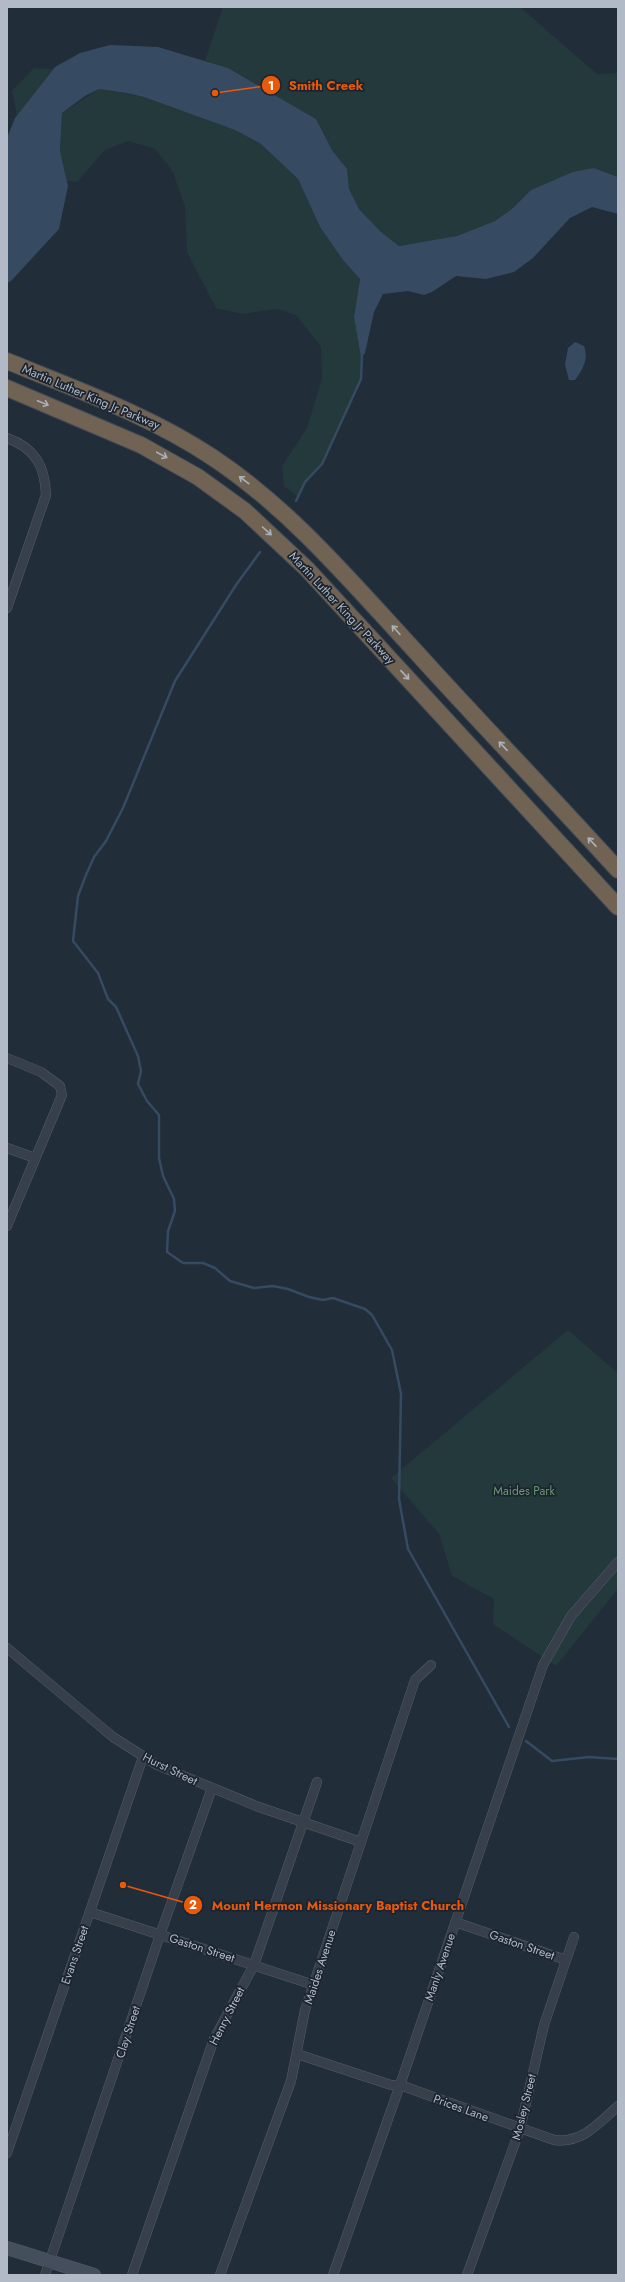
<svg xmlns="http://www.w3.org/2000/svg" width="625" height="2282" font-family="Jost,sans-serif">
  <rect width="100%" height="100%" fill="#222d3a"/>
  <g fill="#24393b">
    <path d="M 223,7 L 520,7 L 597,74 L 618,73 L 618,177 L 594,168 L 531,190 L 513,208 L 495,221 L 457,236 L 399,246 L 380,231 L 359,209 L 349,189 L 347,169 L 332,150 L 316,119 L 228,68 L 205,61 Z"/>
    <path d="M 34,68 L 53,69 L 17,116 L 12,91 Z"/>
    <path d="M 99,89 L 144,97 L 235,130 L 261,144 L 298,179 L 320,227 L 343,260 L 360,279 L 354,317 L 361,358 L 361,379 L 322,464 L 305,482 L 298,497 L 284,486 L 282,466 L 307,428 L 322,378 L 321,347 L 296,315 L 277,309 L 242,314 L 216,308 L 187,252 L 185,206 L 172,170 L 155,149 L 128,141 L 105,150 L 77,182 L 67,181 L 60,151 L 62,113 Z"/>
    <path d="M 568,1330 L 618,1373 L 618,1589 L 556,1666 L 493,1624 L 494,1599 L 452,1576 L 439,1534 L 391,1478 Z"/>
  </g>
  <g fill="#364a61">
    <path d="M 110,45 L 158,47 L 228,68 L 316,119 L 332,150 L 347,169 L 349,189 L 359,209 L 380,231 L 399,246 L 457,236 L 495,221 L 513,208 L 531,190 L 573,172 L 594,168 L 618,177 L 618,214 L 592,207 L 570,218 L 533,258 L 514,272 L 486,279 L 456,276 L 432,292 L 424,295 L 408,291 L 383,294 L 374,312 L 365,353 L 361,358 L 354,317 L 360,279 L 343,260 L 320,227 L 298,179 L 261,144 L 235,130 L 144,97 L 126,93 L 99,89 L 85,96 L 62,113 L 60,151 L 68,186 L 59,229 L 11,281 L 7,283 L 7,138 L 15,118 L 55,67 L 80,53 Z"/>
    <path d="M 575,342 L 584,346 C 589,359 583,369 575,380 L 569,380 L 565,365 L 568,348 Z"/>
  </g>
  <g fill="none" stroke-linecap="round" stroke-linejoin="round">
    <g stroke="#364a61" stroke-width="2.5">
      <path d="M 296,501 L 305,482 L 322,464 L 361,379 L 362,355"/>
      <path d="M 260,552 L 236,585 L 175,681 L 123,808 L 106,841 L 94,857 L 86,875 L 78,896 L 73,941 L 98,973 L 108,999 L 116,1007 L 138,1056 L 141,1071 L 138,1084 L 147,1101 L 159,1115 L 159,1158 L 163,1176 L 174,1199 L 175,1211 L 168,1231 L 167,1252 L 183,1263 L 203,1263 L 215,1268 L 230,1281 L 254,1288 L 273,1286 L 288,1289 L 309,1297 L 323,1300 L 333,1298 L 365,1309 L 372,1315 L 392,1350 L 401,1394 L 399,1499 L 408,1549 L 509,1727"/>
      <path d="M 526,1741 L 552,1761 L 589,1757 L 618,1759"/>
    </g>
    <g stroke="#545d68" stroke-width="10">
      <g id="street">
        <path d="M 7,438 C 35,448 45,466 46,495 L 7,608"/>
        <path d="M 7,1058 L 41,1072 L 60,1086 L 62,1095 L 7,1226"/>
        <path d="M 7,1148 L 35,1158"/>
        <path d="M 7,1648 L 113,1737 L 157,1765 L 256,1806 L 361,1842"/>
        <path d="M 90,1912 L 314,1985"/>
        <path d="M 455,1922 L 566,1960"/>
        <path d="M 297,2054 L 391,2085 L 400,2085 L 554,2140 C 582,2144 599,2123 618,2106"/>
        <path d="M 7,2153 L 143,1757"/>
        <path d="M 45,2275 L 160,1935 L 212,1788"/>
        <path d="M 132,2275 L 214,2039 L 254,1965 L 317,1782"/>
        <path d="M 220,2275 L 291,2081 L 305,2010 L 415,1680 L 431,1665"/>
        <path d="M 333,2275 L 400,2085 L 543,1665 L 571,1616 L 618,1562"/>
        <path d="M 467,2275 L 520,2129 L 544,2025 L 574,1937"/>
      </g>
    </g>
    <g stroke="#545d68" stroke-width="14">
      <path id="secondary" d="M 7,2248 L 94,2275"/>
    </g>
    <g stroke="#414a55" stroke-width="18">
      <g id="highway">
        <path d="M 7,361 C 77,390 149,415 212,457 C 292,510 353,584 417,653 C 483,726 552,797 618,870"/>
        <path d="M 7,388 L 141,445 L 198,477 L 245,511 L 307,569 L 618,907"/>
      </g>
    </g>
    <use href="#street" stroke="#363f4a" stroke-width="9"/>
    <use href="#secondary" stroke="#444e5d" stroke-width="13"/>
    <use href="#highway" stroke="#706353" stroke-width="16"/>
  </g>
  <defs><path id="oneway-shaft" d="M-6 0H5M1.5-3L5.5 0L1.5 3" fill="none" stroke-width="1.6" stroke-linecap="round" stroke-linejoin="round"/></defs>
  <g stroke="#aab1ba">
    <use href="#oneway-shaft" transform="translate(43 403) rotate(22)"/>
    <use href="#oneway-shaft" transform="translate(162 455) rotate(28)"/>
    <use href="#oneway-shaft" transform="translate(244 480) rotate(-143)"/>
    <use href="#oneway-shaft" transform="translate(267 531) rotate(42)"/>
    <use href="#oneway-shaft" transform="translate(396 630) rotate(-132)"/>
    <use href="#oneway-shaft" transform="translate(405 675) rotate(47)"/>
    <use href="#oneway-shaft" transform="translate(503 746) rotate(-133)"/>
    <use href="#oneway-shaft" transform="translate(592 842) rotate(-133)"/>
  </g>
  <g text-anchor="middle" stroke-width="3.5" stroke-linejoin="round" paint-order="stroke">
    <g font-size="12" fill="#b1bac6" stroke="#1b242f">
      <text transform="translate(91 397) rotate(23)" y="4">Martin Luther King Jr Parkway</text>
      <text transform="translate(342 608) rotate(47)" y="4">Martin Luther King Jr Parkway</text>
      <text transform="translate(170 1769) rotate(26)" y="4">Hurst Street</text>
      <text transform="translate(522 1945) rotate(19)" y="4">Gaston Street</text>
      <text transform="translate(202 1948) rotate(18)" y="4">Gaston Street</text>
      <text transform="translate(75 1955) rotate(-71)" y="4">Evans Street</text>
      <text transform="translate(320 1967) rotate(-72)" y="4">Maides Avenue</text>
      <text transform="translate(440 1967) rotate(-71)" y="4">Manly Avenue</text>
      <text transform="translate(227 2016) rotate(-63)" y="4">Henry Street</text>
      <text transform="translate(128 2032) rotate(-72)" y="4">Clay Street</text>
      <text transform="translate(524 2107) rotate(-76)" y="4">Mosley Street</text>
      <text transform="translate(461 2108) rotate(20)" y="4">Prices Lane</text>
    </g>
    <g font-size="12" fill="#689771" stroke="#1b242f">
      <text x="524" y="1495">Maides Park</text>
    </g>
  </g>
  <path fill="none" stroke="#e8590c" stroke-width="1.5" d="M215 93L271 85M123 1885L193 1905"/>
  <g fill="#e8590c" stroke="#1b242f" stroke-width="1.5">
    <circle cx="215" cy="93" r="4"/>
    <circle cx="123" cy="1885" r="4"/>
    <circle cx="271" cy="85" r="10"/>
    <circle cx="193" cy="1905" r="10"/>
  </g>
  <g font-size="12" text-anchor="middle" font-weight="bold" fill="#fff">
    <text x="271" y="90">1</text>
    <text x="193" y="1909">2</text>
  </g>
  <g font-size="13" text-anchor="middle" font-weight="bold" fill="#e8590c" stroke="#1b242f" stroke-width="3.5" stroke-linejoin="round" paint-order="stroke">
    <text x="326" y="90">Smith Creek</text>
    <text x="338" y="1910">Mount Hermon Missionary Baptist Church</text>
  </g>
  <rect width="625" height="2282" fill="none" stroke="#b1bac6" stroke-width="16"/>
</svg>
